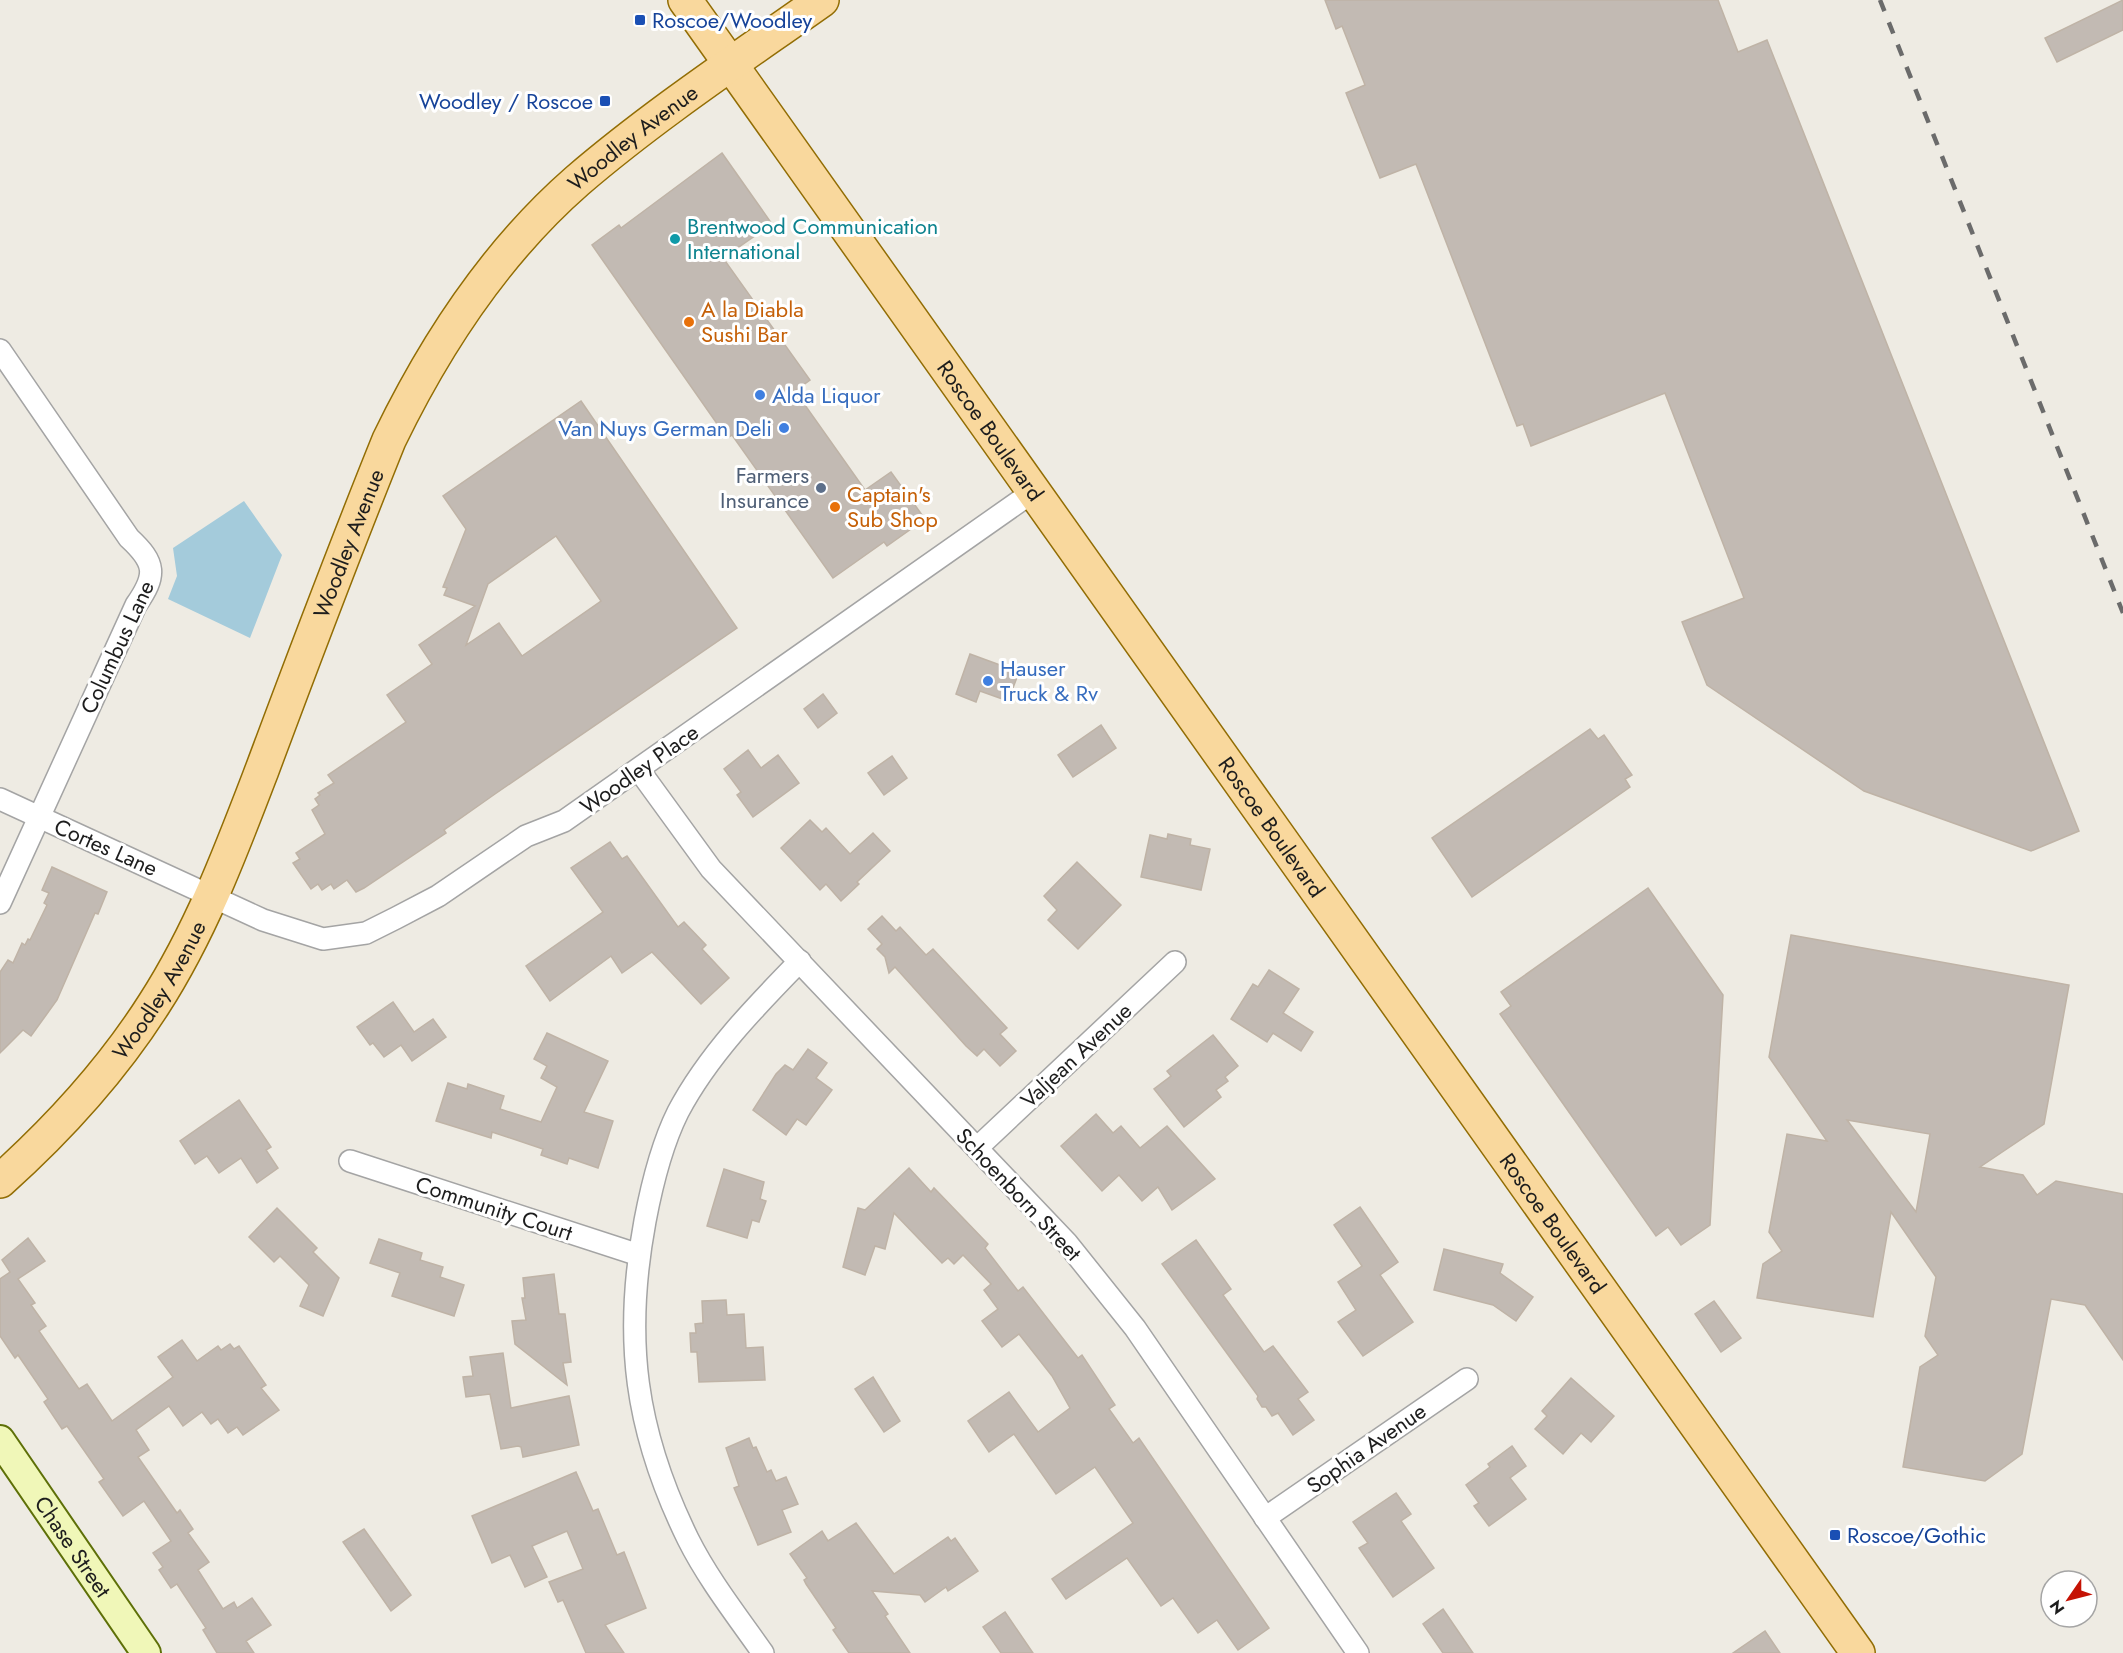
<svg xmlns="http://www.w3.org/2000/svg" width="2123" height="1653" font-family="Jost,sans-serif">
  <rect width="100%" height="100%" fill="#eeebe3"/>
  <path fill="#a4cbdb" d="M 244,501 L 282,555 L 250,638 L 168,599 L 177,576 L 173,548 Z"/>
  <g fill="#c2bab3" stroke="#bfb3a6" stroke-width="1.5" fill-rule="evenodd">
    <path d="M 1325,0 L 1718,0 L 1738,52 L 1767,40 L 2079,831 L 2031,851 L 1864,791 L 1707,685 L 1682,622 L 1744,598 L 1665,393 L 1531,446 L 1523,424 L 1517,426 L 1416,164 L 1380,178 L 1346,93 L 1365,85 L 1342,26 L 1336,29 Z"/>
    <path d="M 2123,0 L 2123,30 L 2057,62 L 2045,38 Z"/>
    <path d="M 722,153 L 772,224 L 723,258 L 810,380 L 795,391 L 865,490 L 891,472 L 925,519 L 887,546 L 884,542 L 833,578 L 732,435 L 727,438 L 592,245 L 619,225 L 621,228 Z"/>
    <path d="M 581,401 L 737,628 L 495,794 L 444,830 L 446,833 L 364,888 L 356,892 L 347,880 L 334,889 L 331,884 L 322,890 L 318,884 L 311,889 L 293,863 L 300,859 L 296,853 L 325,834 L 312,810 L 319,805 L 315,799 L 320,795 L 318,793 L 334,783 L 328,775 L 406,722 L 387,695 L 432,664 L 419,645 L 475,606 L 444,595 L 447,588 L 443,587 L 466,529 L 443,496 ZM 556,536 L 601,601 L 522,656 L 499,623 L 466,645 L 488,584 Z"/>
    <path d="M 970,654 L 1019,672 L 1008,701 L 980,691 L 976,702 L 956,694 Z"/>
    <path d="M 823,694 L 837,713 L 818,728 L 804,709 Z"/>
    <path d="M 1101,725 L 1116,748 L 1073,777 L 1058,755 Z"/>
    <path d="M 1590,729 L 1598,739 L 1604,735 L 1632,775 L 1625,779 L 1630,787 L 1472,897 L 1432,838 Z"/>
    <path d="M 748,750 L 761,768 L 778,755 L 799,783 L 753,817 L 737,795 L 741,792 L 724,769 Z"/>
    <path d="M 892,756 L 907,778 L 884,795 L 868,773 Z"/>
    <path d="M 810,820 L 822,832 L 826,828 L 850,854 L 873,833 L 890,851 L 857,882 L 859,884 L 841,901 L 826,884 L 820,890 L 781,848 Z"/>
    <path d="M 1168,834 L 1191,839 L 1190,845 L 1210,849 L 1201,890 L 1141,877 L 1150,835 L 1167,839 Z"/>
    <path d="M 610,842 L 622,859 L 627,856 L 678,927 L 684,922 L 706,945 L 702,949 L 729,978 L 701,1004 L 652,952 L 622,973 L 611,956 L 550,1001 L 526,966 L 603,912 L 571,868 Z"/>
    <path d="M 1077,862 L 1121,905 L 1078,949 L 1048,920 L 1057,910 L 1044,896 Z"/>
    <path d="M 52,867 L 107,892 L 98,914 L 95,913 L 57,1000 L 31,1036 L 23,1030 L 0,1053 L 0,972 L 8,960 L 13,963 L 22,943 L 25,945 L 28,939 L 30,940 L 47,905 L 44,903 L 49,893 L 42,890 Z"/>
    <path d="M 1648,888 L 1723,995 L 1710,1225 L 1681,1245 L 1668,1227 L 1656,1236 L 1500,1014 L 1511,1006 L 1501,992 Z"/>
    <path d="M 882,916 L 896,931 L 900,927 L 926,955 L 933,949 L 1007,1028 L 1000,1034 L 1016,1051 L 1000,1066 L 984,1049 L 977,1056 L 966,1046 L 895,967 L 889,973 L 885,957 L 877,949 L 882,944 L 868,929 Z"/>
    <path d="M 1791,935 L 2069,985 L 2044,1124 L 1980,1167 L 2023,1175 L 2037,1195 L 2056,1181 L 2123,1194 L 2123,1360 L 2085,1305 L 2051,1299 L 2022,1454 L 1985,1481 L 1903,1467 L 1920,1367 L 1938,1355 L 1925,1336 L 1936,1277 L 1891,1212 L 1873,1317 L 1757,1298 L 1763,1264 L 1782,1251 L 1769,1232 L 1787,1134 L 1827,1141 L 1769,1057 ZM 1847,1120 L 1930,1134 L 1916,1212 Z"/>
    <path d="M 1269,970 L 1299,989 L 1283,1013 L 1313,1032 L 1301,1051 L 1273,1033 L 1267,1042 L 1231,1019 L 1253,984 L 1258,987 Z"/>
    <path d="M 393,1002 L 414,1032 L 433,1019 L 446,1037 L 412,1061 L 401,1045 L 384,1057 L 373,1043 L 370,1045 L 357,1027 Z"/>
    <path d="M 547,1033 L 608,1061 L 584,1112 L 613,1121 L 598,1168 L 569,1158 L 567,1164 L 541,1155 L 543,1149 L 492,1132 L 491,1138 L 436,1121 L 448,1083 L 467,1089 L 468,1084 L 504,1096 L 500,1109 L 541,1122 L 557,1087 L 541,1078 L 547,1066 L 534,1059 Z"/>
    <path d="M 1213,1035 L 1238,1066 L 1225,1077 L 1228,1081 L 1216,1090 L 1221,1097 L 1184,1127 L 1154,1089 L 1171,1076 L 1167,1071 Z"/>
    <path d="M 808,1049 L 827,1063 L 816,1078 L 832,1090 L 806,1125 L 797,1119 L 786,1135 L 753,1110 L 776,1074 L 785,1065 L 793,1070 Z"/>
    <path d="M 239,1100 L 271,1147 L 266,1150 L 278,1168 L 257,1183 L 241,1158 L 219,1173 L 207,1156 L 195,1164 L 180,1141 Z"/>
    <path d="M 1096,1114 L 1113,1133 L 1121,1126 L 1140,1148 L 1167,1126 L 1215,1179 L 1172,1210 L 1158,1187 L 1142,1201 L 1119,1175 L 1102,1191 L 1061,1146 Z"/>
    <path d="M 909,1168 L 931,1192 L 934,1188 L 988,1244 L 985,1248 L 1018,1291 L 1023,1287 L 1078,1358 L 1082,1355 L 1115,1405 L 1109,1409 L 1133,1443 L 1139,1438 L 1269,1628 L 1238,1650 L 1217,1620 L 1198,1633 L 1173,1598 L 1161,1606 L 1127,1558 L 1066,1599 L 1052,1579 L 1133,1523 L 1095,1467 L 1056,1494 L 1014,1434 L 989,1452 L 968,1421 L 1009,1392 L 1038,1432 L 1070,1408 L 1052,1376 L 1019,1334 L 1002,1347 L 982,1321 L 998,1309 L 984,1290 L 991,1284 L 963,1255 L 954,1264 L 948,1258 L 942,1263 L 894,1213 L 885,1249 L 875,1246 L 865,1275 L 843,1267 L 858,1208 L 865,1210 Z"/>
    <path d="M 724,1169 L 764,1182 L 760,1199 L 766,1201 L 759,1222 L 752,1220 L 747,1238 L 707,1226 Z"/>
    <path d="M 1360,1207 L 1398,1262 L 1380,1275 L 1413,1322 L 1363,1356 L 1338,1322 L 1356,1310 L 1338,1282 L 1362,1266 L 1334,1225 Z"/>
    <path d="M 277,1208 L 317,1248 L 313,1252 L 339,1278 L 323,1316 L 300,1306 L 309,1285 L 280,1256 L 274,1262 L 249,1237 Z"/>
    <path d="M 28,1238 L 45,1261 L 18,1279 L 35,1303 L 31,1305 L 46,1326 L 39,1331 L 79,1389 L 87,1384 L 112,1421 L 173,1377 L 158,1357 L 182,1340 L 197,1361 L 218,1346 L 221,1350 L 230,1344 L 234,1349 L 239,1346 L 266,1385 L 261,1388 L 279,1410 L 243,1435 L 237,1427 L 228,1433 L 218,1419 L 211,1424 L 202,1412 L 183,1426 L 169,1406 L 136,1430 L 149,1450 L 138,1457 L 177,1513 L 180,1510 L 193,1529 L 188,1533 L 209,1562 L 198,1570 L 223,1609 L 234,1602 L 237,1608 L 252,1598 L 271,1625 L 246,1641 L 254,1653 L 217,1653 L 203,1630 L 206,1628 L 177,1584 L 171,1588 L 159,1570 L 163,1567 L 153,1553 L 171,1541 L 144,1501 L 123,1516 L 99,1482 L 104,1479 L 67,1426 L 62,1429 L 44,1402 L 48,1399 L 18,1355 L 15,1358 L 0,1336 L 0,1279 L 10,1272 L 2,1260 Z"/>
    <path d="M 379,1239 L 422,1253 L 420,1260 L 443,1267 L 440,1277 L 464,1285 L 454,1316 L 392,1296 L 400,1273 L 370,1263 Z"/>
    <path d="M 1196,1240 L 1231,1289 L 1223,1295 L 1264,1352 L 1273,1346 L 1308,1392 L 1298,1399 L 1314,1420 L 1293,1435 L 1278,1413 L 1272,1416 L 1266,1407 L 1262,1407 L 1257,1399 L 1258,1396 L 1162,1264 Z"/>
    <path d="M 1444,1249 L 1503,1264 L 1500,1273 L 1533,1297 L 1516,1321 L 1493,1305 L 1434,1290 Z"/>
    <path d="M 554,1274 L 559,1314 L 565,1314 L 571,1362 L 563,1363 L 567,1385 L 515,1344 L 512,1321 L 526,1320 L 522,1298 L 525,1298 L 523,1278 Z"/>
    <path d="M 726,1300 L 727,1315 L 744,1314 L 746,1348 L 763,1347 L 765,1380 L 699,1382 L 697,1352 L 691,1352 L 690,1333 L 696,1333 L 695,1324 L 703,1323 L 702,1301 Z"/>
    <path d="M 1714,1301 L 1741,1338 L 1721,1352 L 1695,1314 Z"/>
    <path d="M 503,1353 L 511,1408 L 569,1396 L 579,1445 L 523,1457 L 521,1447 L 518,1446 L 501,1449 L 490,1394 L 466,1397 L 463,1377 L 473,1376 L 470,1357 Z"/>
    <path d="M 873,1377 L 900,1421 L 884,1432 L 855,1389 Z"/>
    <path d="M 1571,1378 L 1614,1416 L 1591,1442 L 1581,1433 L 1563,1454 L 1535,1429 L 1547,1416 L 1542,1411 Z"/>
    <path d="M 749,1438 L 753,1448 L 756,1447 L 767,1472 L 771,1470 L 776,1481 L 786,1477 L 798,1504 L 782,1510 L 791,1532 L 758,1545 L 734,1488 L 739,1486 L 726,1448 Z"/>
    <path d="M 1512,1446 L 1526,1466 L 1510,1478 L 1526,1499 L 1489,1526 L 1474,1506 L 1479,1503 L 1466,1485 L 1490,1467 L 1488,1464 Z"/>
    <path d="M 576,1472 L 593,1511 L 598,1509 L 617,1555 L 624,1552 L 646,1608 L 605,1625 L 624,1653 L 586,1653 L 563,1600 L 558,1602 L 549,1582 L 583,1569 L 567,1531 L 532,1546 L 547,1577 L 525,1587 L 510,1555 L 492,1563 L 472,1516 Z"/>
    <path d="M 1396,1493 L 1411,1514 L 1401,1521 L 1434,1568 L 1393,1597 L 1359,1548 L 1368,1543 L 1353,1522 Z"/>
    <path d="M 856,1523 L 894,1574 L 948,1537 L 951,1541 L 955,1538 L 978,1571 L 948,1591 L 946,1587 L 925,1602 L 920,1595 L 872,1591 L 888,1614 L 885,1616 L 910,1653 L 849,1653 L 833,1630 L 836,1628 L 806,1584 L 804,1580 L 807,1578 L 790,1554 L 822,1531 L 828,1541 Z"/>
    <path d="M 364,1529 L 411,1595 L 391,1611 L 343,1542 Z"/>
    <path d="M 1443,1609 L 1473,1653 L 1443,1653 L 1423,1624 Z"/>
    <path d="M 1005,1612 L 1033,1653 L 1001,1653 L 983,1627 Z"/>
    <path d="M 1765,1631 L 1780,1653 L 1733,1653 Z"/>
  </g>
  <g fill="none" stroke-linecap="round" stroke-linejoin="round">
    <g stroke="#a4a4a4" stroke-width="24">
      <g id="street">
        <path d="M 0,350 L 129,538 C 156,563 157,575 136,605 L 0,903"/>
        <path d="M 639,770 L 711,869 L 1067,1243 L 1135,1328 L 1358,1653"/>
        <path d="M 0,799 L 263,920 L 323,939 L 366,933 L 396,918 L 438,896 L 526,836 L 564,821 L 1034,491"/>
        <path d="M 977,1148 L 1175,962"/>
        <path d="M 350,1161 L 639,1255"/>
        <path d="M 1265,1518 L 1467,1379"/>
        <path d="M 763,1653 C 737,1616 708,1579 688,1539 C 635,1431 623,1339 645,1221 C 652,1184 661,1146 678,1112 C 708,1055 756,1006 800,961"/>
      </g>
    </g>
    <g stroke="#5e7008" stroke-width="32">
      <g id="secondary">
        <path id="s1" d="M 0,1440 L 146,1653"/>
      </g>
    </g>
    <g stroke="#926d04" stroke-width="36">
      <g id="primary">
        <path id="s2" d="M 685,0 L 1858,1653"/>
        <path id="s3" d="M 0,1181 C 58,1129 112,1070 154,1004 C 201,931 231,851 262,770 C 303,660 345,549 389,440 C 435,345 497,251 577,181 C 654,115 740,58 822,0"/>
      </g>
    </g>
    <use href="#street" stroke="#fff" stroke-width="21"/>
    <use href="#secondary" stroke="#f0f7b8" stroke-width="28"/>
    <use href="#primary" stroke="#f9d89d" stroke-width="33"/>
    <path stroke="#6b6b6b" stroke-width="4.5" stroke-dasharray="12 12" stroke-linecap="butt" d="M 1880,0 L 2123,613"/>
  </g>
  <g fill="#1a4fb4" stroke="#fff" stroke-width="2">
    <rect x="634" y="14" width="12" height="12" rx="3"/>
    <rect x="599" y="95" width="12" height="12" rx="3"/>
    <rect x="1829" y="1529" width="12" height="12" rx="3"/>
  </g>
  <circle fill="#0f9aa8" stroke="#fff" stroke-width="2" cx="675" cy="239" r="6"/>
  <g fill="#e8710a" stroke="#fff" stroke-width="2">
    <circle cx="689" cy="322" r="6"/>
    <circle cx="835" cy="507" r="6"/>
  </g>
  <g fill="#3f7fe0" stroke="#fff" stroke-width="2">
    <circle cx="760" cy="395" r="6"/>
    <circle cx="784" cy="428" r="6"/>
    <circle cx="988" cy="681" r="6"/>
  </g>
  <circle fill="#5c6f8a" stroke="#fff" stroke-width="2" cx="821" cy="488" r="6"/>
  <g text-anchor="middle" stroke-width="6" stroke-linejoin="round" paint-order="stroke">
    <g font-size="22" fill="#164399" stroke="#fff" text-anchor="start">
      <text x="652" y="28">Roscoe/Woodley</text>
      <text x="593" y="109" text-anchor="end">Woodley / Roscoe</text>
      <text x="1847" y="1543">Roscoe/Gothic</text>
    </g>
    <g font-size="22" fill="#1d1d1d" stroke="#fff">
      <text dy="8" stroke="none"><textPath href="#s3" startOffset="1240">Woodley Avenue</textPath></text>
      <text dy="8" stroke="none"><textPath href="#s2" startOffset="528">Roscoe Boulevard</textPath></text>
      <text dy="8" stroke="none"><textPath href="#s3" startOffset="736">Woodley Avenue</textPath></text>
      <text transform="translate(117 647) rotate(-65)" y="8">Columbus Lane</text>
      <text transform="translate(639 769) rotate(-35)" y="8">Woodley Place</text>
      <text dy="8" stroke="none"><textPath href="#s2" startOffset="1014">Roscoe Boulevard</textPath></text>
      <text transform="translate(106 847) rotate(24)" y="8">Cortes Lane</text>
      <text dy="8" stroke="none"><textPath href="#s3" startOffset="250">Woodley Avenue</textPath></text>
      <text transform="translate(1076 1055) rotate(-43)" y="8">Valjean Avenue</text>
      <text transform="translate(1019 1194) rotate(47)" y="8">Schoenborn Street</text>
      <text transform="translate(494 1208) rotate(18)" y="8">Community Court</text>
      <text dy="8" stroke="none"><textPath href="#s2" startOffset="1500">Roscoe Boulevard</textPath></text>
      <text transform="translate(1366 1448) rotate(-35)" y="8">Sophia Avenue</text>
      <text dy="8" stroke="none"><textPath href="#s1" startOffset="129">Chase Street</textPath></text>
    </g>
    <g font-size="22" fill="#0d838f" stroke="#fff" text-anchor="start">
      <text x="687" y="234">Brentwood Communication<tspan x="687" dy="25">International</tspan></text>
    </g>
    <g font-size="22" fill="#c56008" stroke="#fff" text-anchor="start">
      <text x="701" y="317">A la Diabla<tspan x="701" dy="25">Sushi Bar</tspan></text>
      <text x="847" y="502">Captain's<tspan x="847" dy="25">Sub Shop</tspan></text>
    </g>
    <g font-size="22" fill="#366cbe" stroke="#fff" text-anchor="start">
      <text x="772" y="403">Alda Liquor</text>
      <text x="772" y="436" text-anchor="end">Van Nuys German Deli</text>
      <text x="1000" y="676">Hauser<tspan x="1000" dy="25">Truck &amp; Rv</tspan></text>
    </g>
    <g font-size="22" fill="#4e5e75" stroke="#fff" text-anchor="end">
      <text x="809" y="483">Farmers<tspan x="809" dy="25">Insurance</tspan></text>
    </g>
  </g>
  <g transform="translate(2069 1599) rotate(235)"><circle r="28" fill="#ffffff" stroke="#a5a5a5" stroke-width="1.5"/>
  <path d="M0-4.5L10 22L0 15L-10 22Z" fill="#c51305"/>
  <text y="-9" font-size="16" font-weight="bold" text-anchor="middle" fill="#1d1d1d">N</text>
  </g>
</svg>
